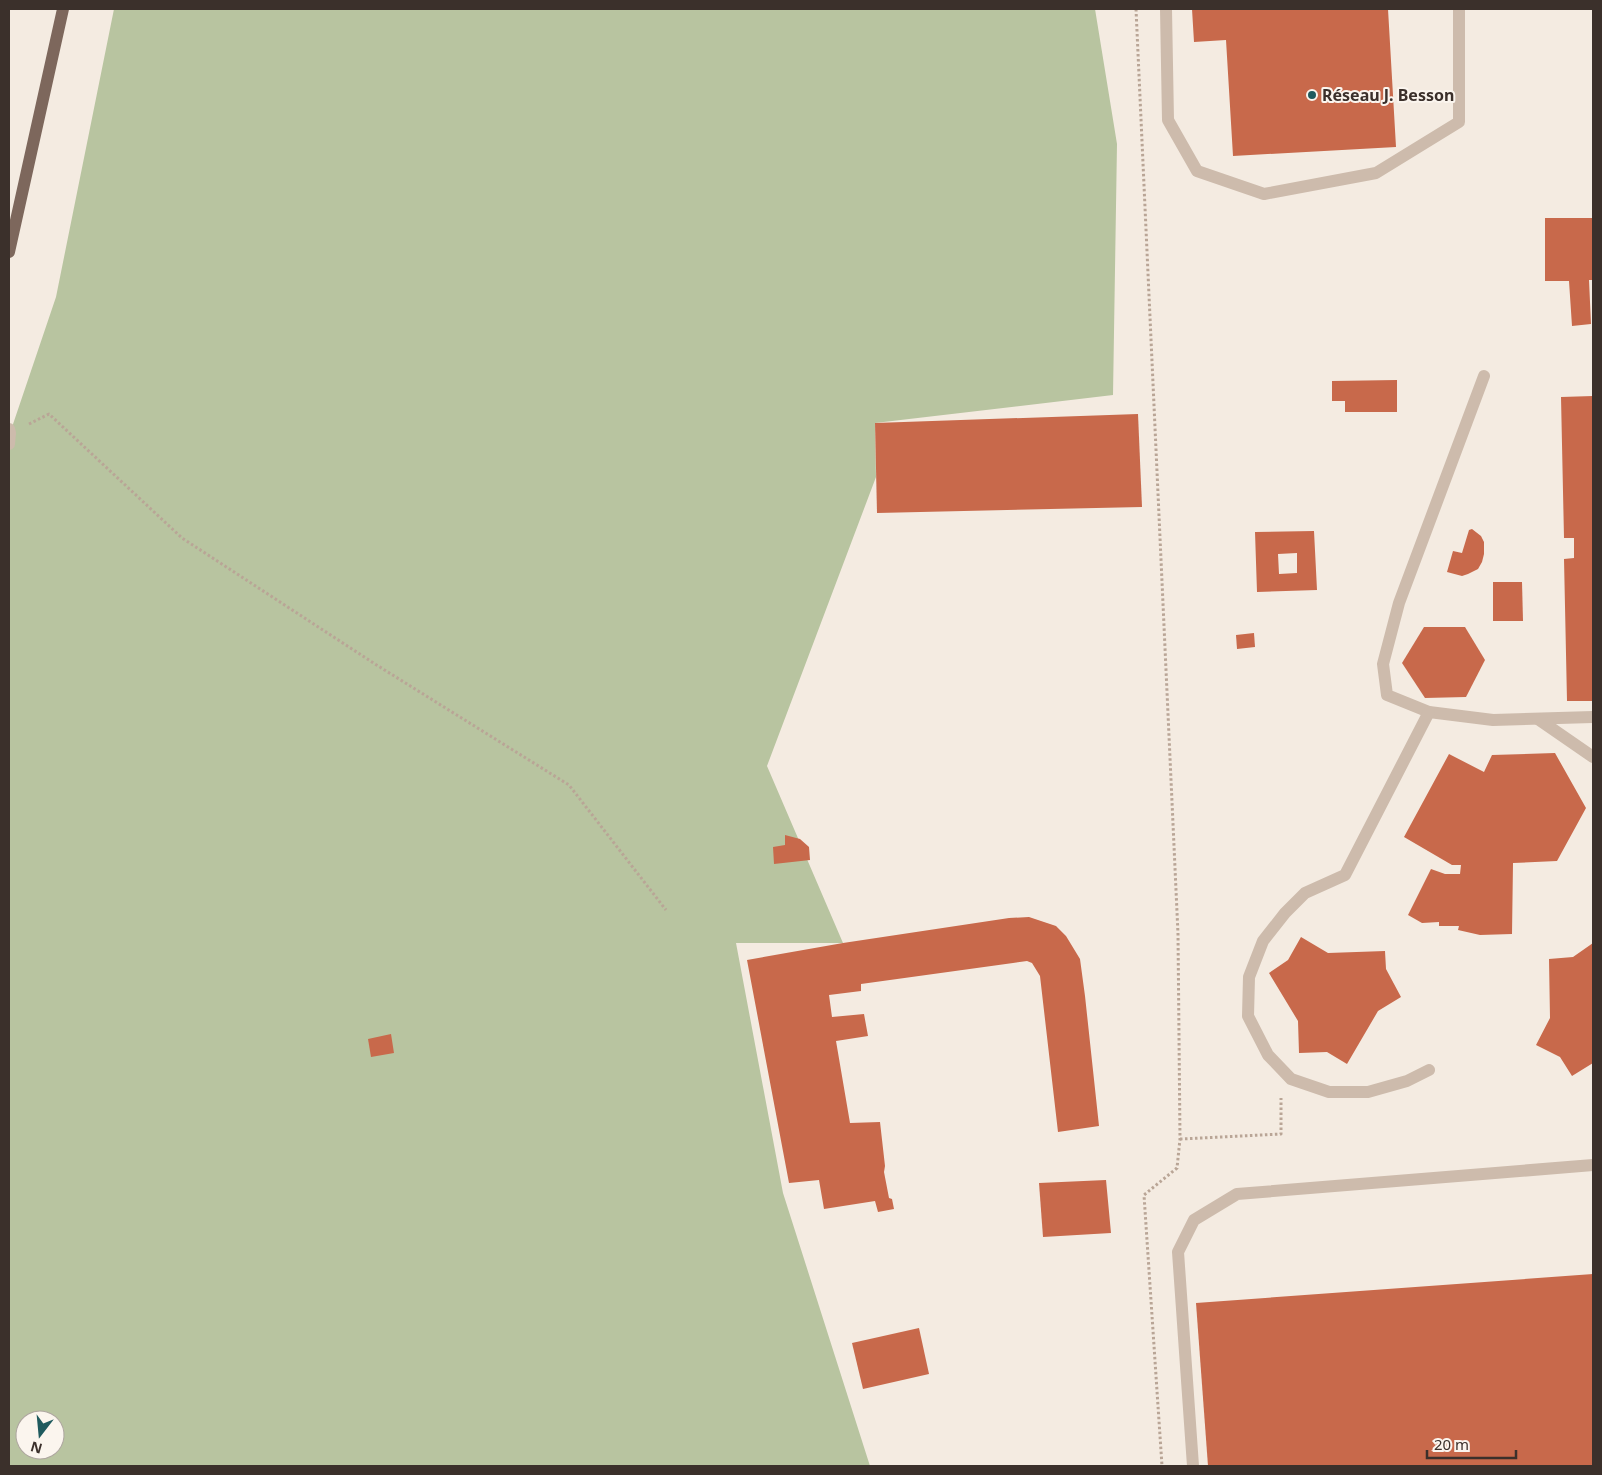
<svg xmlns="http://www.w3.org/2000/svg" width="1602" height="1475" font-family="'Noto Sans',sans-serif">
  <rect width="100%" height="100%" fill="#f4ebe1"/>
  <path fill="#b8c4a0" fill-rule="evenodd" d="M 114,9 L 1095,9 L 1117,144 L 1113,395 L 875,423 L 876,477 L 767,766 L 843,943 L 736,943 L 783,1193 L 870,1466 L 9,1466 L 9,443 L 10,433 L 56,297 ZM 25,1420 L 55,1420 L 55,1450 L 25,1450 Z"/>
  <g fill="#c8694b" fill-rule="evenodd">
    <path d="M 1192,9 L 1388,9 L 1396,147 L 1233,156 L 1226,40 L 1194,42 Z"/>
    <path d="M 1545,218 L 1593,218 L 1593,280 L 1589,280 L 1591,324 L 1572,326 L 1569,281 L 1545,281 Z"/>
    <path d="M 1397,380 L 1397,412 L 1345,412 L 1345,401 L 1332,401 L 1332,381 Z"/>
    <path d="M 1593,396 L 1593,701 L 1567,701 L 1564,559 L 1574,558 L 1574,538 L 1564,538 L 1561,397 Z"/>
    <path d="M 1138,414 L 1142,507 L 877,513 L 875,423 Z"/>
    <path d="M 1472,529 L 1481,536 L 1484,542 L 1484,554 L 1482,562 L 1478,569 L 1468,574 L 1462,576 L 1447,572 L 1453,551 L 1462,553 L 1469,530 Z"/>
    <path d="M 1314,531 L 1317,590 L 1257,592 L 1255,532 ZM 1297,553 L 1297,573 L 1279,574 L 1278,554 Z"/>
    <path d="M 1493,582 L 1522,582 L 1523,621 L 1493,621 Z"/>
    <path d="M 1424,627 L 1465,627 L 1485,660 L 1466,697 L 1425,698 L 1402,663 Z"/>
    <path d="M 1254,633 L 1255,647 L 1237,649 L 1236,635 Z"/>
    <path d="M 1555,753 L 1586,808 L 1557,861 L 1513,863 L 1512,934 L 1480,935 L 1458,930 L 1459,926 L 1439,926 L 1439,922 L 1422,923 L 1408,915 L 1431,869 L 1445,874 L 1460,874 L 1461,865 L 1452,865 L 1404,837 L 1449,754 L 1484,772 L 1492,755 Z"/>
    <path d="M 785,835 L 800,839 L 809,847 L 810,860 L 774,864 L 773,847 L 785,845 Z"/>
    <path d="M 1029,917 L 1056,926 L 1066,936 L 1080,959 L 1085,996 L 1099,1126 L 1058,1132 L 1040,976 L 1032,963 L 1027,961 L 1013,963 L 861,984 L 861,991 L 829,995 L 832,1017 L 864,1014 L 868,1036 L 836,1041 L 850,1123 L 880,1122 L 885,1166 L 884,1172 L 889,1198 L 892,1199 L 894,1209 L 878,1212 L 875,1201 L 824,1209 L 819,1180 L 789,1183 L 747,960 L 843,943 L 1009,918 Z"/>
    <path d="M 1301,937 L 1328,953 L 1385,951 L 1386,969 L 1401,997 L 1378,1011 L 1347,1064 L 1327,1052 L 1299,1053 L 1298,1021 L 1269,973 L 1288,960 Z"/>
    <path d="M 1593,943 L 1593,1063 L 1572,1076 L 1560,1057 L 1536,1045 L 1550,1018 L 1549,959 L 1573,957 Z"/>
    <path d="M 391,1034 L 394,1053 L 371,1057 L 368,1039 Z"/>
    <path d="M 1106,1180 L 1111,1233 L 1043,1237 L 1039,1183 Z"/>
    <path d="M 1593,1274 L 1593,1466 L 1208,1466 L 1196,1303 Z"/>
    <path d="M 919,1328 L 929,1374 L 863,1389 L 852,1343 Z"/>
  </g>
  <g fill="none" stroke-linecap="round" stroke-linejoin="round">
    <g stroke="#b9a596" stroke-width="3" stroke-dasharray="2.5 2.5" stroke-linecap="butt">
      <path d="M 1136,9 L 1178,934 L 1180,1139 L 1177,1168 L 1144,1195 L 1162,1466"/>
      <path d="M 29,424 L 49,414 L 182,538 L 375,664 L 569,785 L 666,910"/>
      <path d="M 1180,1139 L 1281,1134 L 1281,1098"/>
    </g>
    <g stroke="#cdbbac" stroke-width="12">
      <path d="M 1166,9 L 1168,120 L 1197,171 L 1264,194 L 1376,173 L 1459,122 L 1459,9"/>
      <path d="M 1484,376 L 1399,603 L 1383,664 L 1387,695 L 1429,712 L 1493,720 L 1593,717"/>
      <path d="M 1429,712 L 1345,875 L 1305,893 L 1285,913 L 1263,941 L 1249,977 L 1248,1016 L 1268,1055 L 1291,1079 L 1329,1092 L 1368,1092 L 1407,1081 L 1429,1070"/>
      <path d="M 1538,719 L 1593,757"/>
      <path d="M 1193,1466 L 1178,1252 L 1194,1220 L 1237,1194 L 1593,1165"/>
    </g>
    <path stroke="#cdbbac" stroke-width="12" d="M 9,429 L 10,433 L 9,444"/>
    <path stroke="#7d675c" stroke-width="12" d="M 9,252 L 63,9"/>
  </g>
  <circle fill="#1f5a5e" stroke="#fbf5ee" stroke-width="2" cx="1312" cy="95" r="5"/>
  <g text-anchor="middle" stroke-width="4" stroke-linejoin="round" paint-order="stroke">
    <g font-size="16" font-weight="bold" fill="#3b302b" stroke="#fbf5ee" text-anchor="start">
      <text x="1322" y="101">Réseau J. Besson</text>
    </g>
  </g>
  <rect width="1602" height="1475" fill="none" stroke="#3b302b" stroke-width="20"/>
  <g transform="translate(40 1435) rotate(196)"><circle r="24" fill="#fbf5ee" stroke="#aea6a0"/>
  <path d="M0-4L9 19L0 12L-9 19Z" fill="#1f5a5e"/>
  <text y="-8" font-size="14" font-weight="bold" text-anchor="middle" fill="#3b302b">N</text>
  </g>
  <path d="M1427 1450v8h89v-8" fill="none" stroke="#3b302b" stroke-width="2.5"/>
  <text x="1434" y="1450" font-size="15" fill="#3b302b" stroke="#fbf5ee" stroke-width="4" paint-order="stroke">20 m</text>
</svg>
